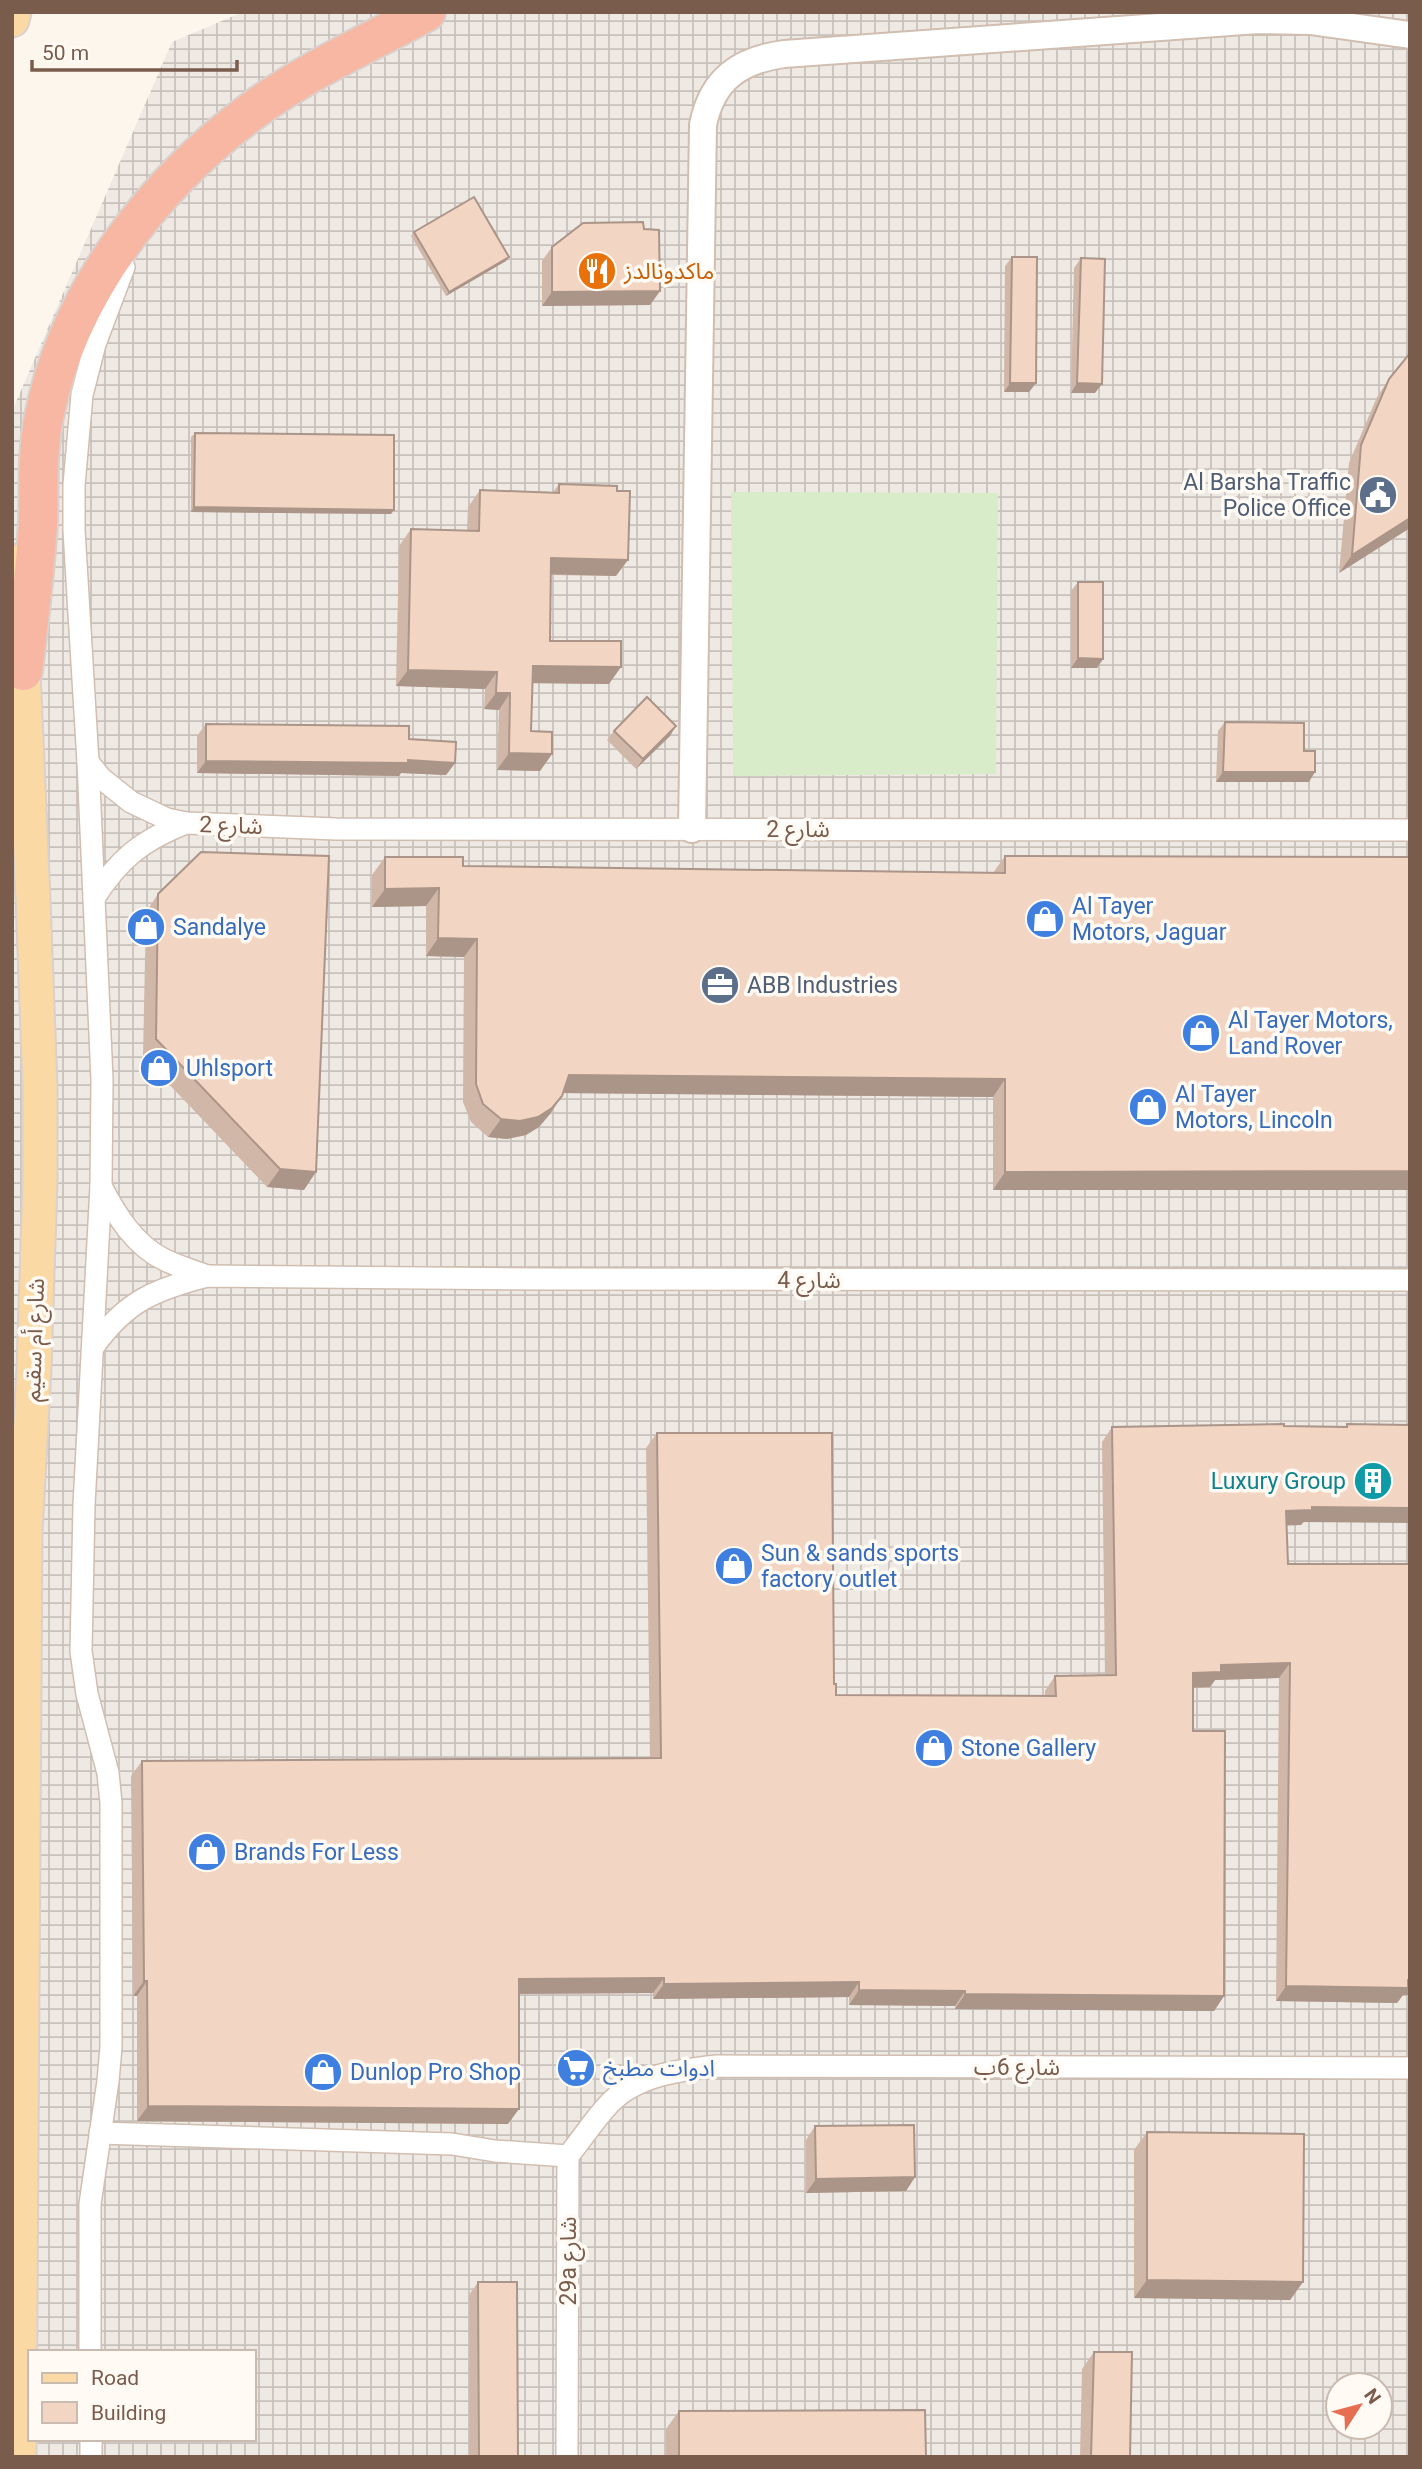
<svg xmlns="http://www.w3.org/2000/svg" width="1422" height="2469" font-family="Roboto,'Noto Sans Arabic',sans-serif">
  <defs>
    <pattern id="industrial-grid" width="8" height="8" patternUnits="userSpaceOnUse" patternTransform="scale(1.75)"><rect width="8" height="8" fill="#efe9e4"/><path d="M0 4h8M4 0v8" fill="none" stroke="#c7c0bb"/></pattern>
  </defs>
  <rect width="100%" height="100%" fill="#fdf6ec"/>
  <path fill="url(#industrial-grid)" fill-rule="evenodd" d="M 243,12 L 1410,12 L 1410,2457 L 12,2457 L 12,411 L 172,42 ZM 30,2352 L 254,2352 L 254,2439 L 30,2439 ZM 1338,2385 L 1380,2385 L 1380,2427 L 1338,2427 Z"/>
  <path fill="#d8ecc9" d="M 731,492 L 998,493 L 996,774 L 733,776 Z"/>
  <g fill="none" stroke-linecap="round" stroke-linejoin="round">
    <g stroke="#d1beb0" stroke-width="24">
      <g id="minor">
        <path d="M 88,762 L 101,778 L 131,802 L 167,819 L 186,823 L 336,829 L 1410,830"/>
        <path d="M 94,898 C 119,859 142,840 186,823"/>
        <path d="M 101,1186 C 116,1215 135,1246 165,1260 C 179,1267 194,1271 207,1276"/>
        <path d="M 94,1346 C 126,1301 156,1289 207,1276 L 543,1279 L 1410,1280"/>
        <path d="M 100,2133 L 452,2144 L 495,2151 L 568,2156"/>
        <path d="M 90,2352 L 90,2204 L 108,2081 L 111,2047 L 111,1803 L 108,1773 L 87,1694 L 81,1651 L 84,1505 L 101,1186 L 102,1080 L 88,762 L 74,530 L 74,485 L 82,395 L 95,344 L 124,267"/>
        <path d="M 91,2439 L 91,2457"/>
        <path d="M 567,2457 L 568,2156 C 582,2139 594,2120 609,2104 C 636,2075 680,2070 717,2066 L 1410,2068"/>
      </g>
    </g>
    <g stroke="#d1beb0" stroke-width="30">
      <path id="tertiary" d="M 692,829 L 703,125 C 712,79 740,60 784,54 L 1258,20 L 1310,21 L 1410,35"/>
    </g>
    <g stroke="#dad1cd" stroke-width="37">
      <g id="primary">
        <path d="M 12,20 L 14,12"/>
        <path d="M 12,561 L 23,671 L 33,899 L 40,1086 L 40,1182 L 34,1369 L 25,1532 L 19,2457"/>
      </g>
    </g>
    <g stroke="#dad1cd" stroke-width="42">
      <path id="motorway" d="M 23,671 C 29,622 35,572 38,523 C 39,488 37,451 44,417 C 68,293 155,182 255,109 C 308,70 369,43 426,12"/>
    </g>
    <use href="#minor" stroke="#fff" stroke-width="21"/>
    <use href="#tertiary" stroke="#fff" stroke-width="26"/>
    <use href="#primary" stroke="#fbd9a5" stroke-width="33"/>
    <use href="#motorway" stroke="#f7b7a3" stroke-width="38"/>
  </g>
  <g fill="#d1b7a8">
    <path d="M 644,229 L 660,291 L 650,305 L 542,306 L 542,261 L 552,247 Z"/>
    <path d="M 414,232 L 509,257 L 506,261 L 446,296 L 411,236 Z"/>
    <path d="M 1012,257 L 1036,383 L 1029,392 L 1004,392 L 1005,266 Z"/>
    <path d="M 1081,258 L 1095,393 L 1071,393 L 1074,268 Z"/>
    <path d="M 1410,353 L 1410,528 L 1339,573 L 1349,463 L 1377,397 L 1389,379 Z"/>
    <path d="M 195,433 L 394,510 L 391,514 L 191,512 L 191,437 Z"/>
    <path d="M 559,484 L 616,576 L 551,575 L 550,641 L 609,684 L 532,683 L 531,731 L 552,754 L 540,771 L 497,770 L 499,710 L 484,709 L 485,689 L 396,686 L 399,546 L 411,529 L 467,531 L 468,507 L 480,490 L 553,492 Z"/>
    <path d="M 1078,582 L 1103,659 L 1097,668 L 1071,668 L 1071,591 Z"/>
    <path d="M 1225,722 L 1304,751 L 1309,782 L 1216,782 L 1218,731 Z"/>
    <path d="M 206,724 L 409,739 L 455,763 L 446,775 L 401,773 L 399,776 L 197,773 L 197,736 Z"/>
    <path d="M 614,731 L 670,736 L 636,769 L 607,740 Z"/>
    <path d="M 1005,856 L 1410,857 L 993,1190 L 993,1097 L 563,1093 L 550,1114 L 539,1127 L 526,1135 L 507,1139 L 488,1137 L 471,1122 L 463,1102 L 464,957 L 426,956 L 426,906 L 372,907 L 372,875 L 385,857 L 463,866 L 993,873 Z"/>
    <path d="M 158,894 L 304,1190 L 267,1187 L 143,1057 L 146,912 Z"/>
    <path d="M 1347,1424 L 1410,1425 L 1301,1525 L 1287,1525 L 1288,1564 L 1410,1564 L 1410,1995 L 1403,1995 L 1397,2003 L 1276,2001 L 1279,1678 L 1215,1680 L 1210,1687 L 1193,1688 L 1193,1731 L 1224,1996 L 1214,2011 L 955,2009 L 955,2006 L 849,2005 L 849,1997 L 653,1999 L 653,1993 L 519,1994 L 508,2124 L 137,2121 L 137,1996 L 133,1996 L 131,1776 L 142,1761 L 650,1758 L 646,1448 L 657,1433 L 834,1684 L 836,1695 L 1045,1696 L 1045,1691 L 1055,1676 L 1105,1675 L 1102,1442 L 1112,1427 L 1284,1426 L 1345,1427 Z"/>
    <path d="M 815,2126 L 915,2177 L 906,2191 L 806,2193 L 806,2140 Z"/>
    <path d="M 1147,2132 L 1303,2282 L 1290,2300 L 1134,2298 L 1134,2150 Z"/>
    <path d="M 478,2282 L 518,2457 L 469,2457 L 469,2295 Z"/>
    <path d="M 1094,2352 L 1130,2457 L 1080,2457 L 1082,2369 Z"/>
    <path d="M 679,2411 L 926,2457 L 666,2457 L 666,2429 Z"/>
  </g>
  <g fill="#aa9588">
    <path d="M 509,257 L 506,261 L 446,296 L 449,292 Z"/>
    <path d="M 660,291 L 650,305 L 542,306 L 552,292 Z"/>
    <path d="M 1010,383 L 1036,383 L 1029,392 L 1004,392 Z"/>
    <path d="M 1077,383 L 1102,384 L 1095,393 L 1071,393 Z"/>
    <path d="M 194,507 L 394,510 L 391,514 L 191,512 Z"/>
    <path d="M 1410,518 L 1410,528 L 1339,573 L 1352,555 Z"/>
    <path d="M 551,558 L 628,560 L 616,576 L 540,574 Z"/>
    <path d="M 1078,658 L 1103,659 L 1097,668 L 1071,668 Z"/>
    <path d="M 533,666 L 621,667 L 609,684 L 521,683 Z"/>
    <path d="M 408,670 L 497,672 L 485,689 L 396,686 Z"/>
    <path d="M 496,693 L 510,693 L 499,710 L 484,709 Z"/>
    <path d="M 676,726 L 670,736 L 636,769 L 643,759 Z"/>
    <path d="M 509,753 L 552,754 L 540,771 L 497,770 Z"/>
    <path d="M 408,760 L 455,763 L 446,775 L 401,773 L 399,776 L 197,773 L 206,761 Z"/>
    <path d="M 1223,772 L 1315,772 L 1309,782 L 1216,782 Z"/>
    <path d="M 439,888 L 426,906 L 372,907 L 385,889 Z"/>
    <path d="M 438,938 L 477,939 L 464,957 L 426,956 Z"/>
    <path d="M 569,1075 L 1005,1079 L 993,1097 L 557,1093 Z"/>
    <path d="M 562,1096 L 550,1114 L 539,1127 L 526,1135 L 507,1139 L 488,1137 L 501,1119 Z"/>
    <path d="M 280,1169 L 316,1172 L 304,1190 L 267,1187 Z"/>
    <path d="M 1410,1171 L 1410,1190 L 993,1190 L 1005,1172 Z"/>
    <path d="M 1312,1507 L 1410,1508 L 1410,1523 L 1303,1522 L 1301,1525 L 1276,1526 L 1286,1511 Z"/>
    <path d="M 1290,1663 L 1279,1678 L 1215,1680 L 1210,1687 L 1183,1688 L 1193,1673 L 1221,1665 Z"/>
    <path d="M 664,1978 L 653,1993 L 508,1994 L 519,1979 Z"/>
    <path d="M 1410,1980 L 1410,1995 L 1403,1995 L 1397,2003 L 1276,2001 L 1286,1986 Z"/>
    <path d="M 144,1981 L 147,1981 L 137,1996 L 133,1996 Z"/>
    <path d="M 859,1982 L 849,1997 L 653,1999 L 664,1984 Z"/>
    <path d="M 859,1990 L 965,1991 L 955,2006 L 849,2005 Z"/>
    <path d="M 965,1994 L 1224,1996 L 1214,2011 L 955,2009 Z"/>
    <path d="M 148,2106 L 519,2109 L 508,2124 L 137,2121 Z"/>
    <path d="M 915,2177 L 906,2191 L 806,2193 L 816,2179 Z"/>
    <path d="M 1147,2280 L 1303,2282 L 1290,2300 L 1134,2298 Z"/>
  </g>
  <g fill="#f3d5c3" stroke="#aa9588" stroke-width="2">
    <path d="M 474,197 L 509,257 L 449,292 L 414,232 Z"/>
    <path d="M 643,222 L 644,229 L 659,230 L 660,291 L 552,292 L 552,247 L 583,223 Z"/>
    <path d="M 1012,257 L 1037,257 L 1036,383 L 1010,383 Z"/>
    <path d="M 1081,258 L 1105,259 L 1102,384 L 1077,383 Z"/>
    <path d="M 1410,353 L 1410,518 L 1352,555 L 1361,445 L 1389,379 Z"/>
    <path d="M 195,433 L 394,435 L 394,510 L 194,507 Z"/>
    <path d="M 559,484 L 617,486 L 617,491 L 630,491 L 628,560 L 551,558 L 550,641 L 621,641 L 621,667 L 533,666 L 531,731 L 552,732 L 552,754 L 509,753 L 510,693 L 496,693 L 497,672 L 408,670 L 411,529 L 479,531 L 480,490 L 559,493 Z"/>
    <path d="M 1078,582 L 1103,582 L 1103,659 L 1078,658 Z"/>
    <path d="M 647,697 L 676,726 L 643,759 L 614,731 Z"/>
    <path d="M 1225,722 L 1304,723 L 1304,751 L 1315,751 L 1315,772 L 1223,772 Z"/>
    <path d="M 206,724 L 409,726 L 409,739 L 456,742 L 455,763 L 408,760 L 408,763 L 206,761 Z"/>
    <path d="M 201,852 L 329,856 L 316,1172 L 280,1169 L 156,1039 L 158,894 Z"/>
    <path d="M 1005,856 L 1410,857 L 1410,1171 L 1005,1172 L 1005,1079 L 569,1075 L 562,1096 L 552,1108 L 538,1117 L 520,1121 L 501,1119 L 483,1104 L 476,1084 L 477,939 L 438,938 L 439,888 L 385,889 L 385,857 L 463,857 L 463,866 L 1005,873 Z"/>
    <path d="M 1284,1424 L 1284,1426 L 1347,1427 L 1347,1424 L 1410,1425 L 1410,1508 L 1312,1507 L 1312,1510 L 1286,1511 L 1288,1564 L 1410,1564 L 1410,1980 L 1408,1980 L 1408,1988 L 1286,1986 L 1290,1663 L 1221,1665 L 1221,1672 L 1193,1673 L 1193,1731 L 1225,1731 L 1224,1996 L 965,1994 L 965,1991 L 859,1990 L 859,1982 L 664,1984 L 664,1978 L 519,1979 L 519,2109 L 148,2106 L 147,1981 L 144,1981 L 142,1761 L 661,1758 L 657,1433 L 832,1433 L 834,1684 L 836,1684 L 836,1695 L 1056,1696 L 1055,1676 L 1116,1675 L 1112,1427 Z"/>
    <path d="M 914,2125 L 915,2177 L 816,2179 L 815,2126 Z"/>
    <path d="M 1147,2132 L 1304,2134 L 1303,2282 L 1147,2280 Z"/>
    <path d="M 478,2282 L 517,2282 L 518,2457 L 479,2457 Z"/>
    <path d="M 1094,2352 L 1132,2352 L 1130,2457 L 1091,2457 Z"/>
    <path d="M 925,2410 L 926,2457 L 679,2457 L 679,2411 Z"/>
  </g>
  <defs>
    <g id="restaurant-disc" transform="scale(2.0125)"><circle r="9.5" fill="#e8710a" stroke="#fffaf3"/><path d="M-5-6h1v4h1v-4h1v4h1v-4h1v5L-1.5 .5V6h-2V.5L-5-1ZM5-6V6H3V1.5H1.5Q1.5-4 5-6Z" fill="#fff"/></g>
    <g id="civic-disc" transform="scale(2.0125)"><circle r="9.5" fill="#5c6f8a" stroke="#fffaf3"/><path d="M-.6-6.5H3V-4.5H.6V-3L4-1V1h2V6H-6V1h2V-1L-.6-3ZM-1.2 2.5V6h2.4V2.5Z" fill="#fff"/></g>
    <g id="shop-disc" transform="scale(2.0125)"><circle r="9.5" fill="#3f7fe0" stroke="#fffaf3"/><path d="M-5-2.5h2.3a2.7 3.5 0 0 1 5.4 0H5L5.5 6h-11ZM-1.5-2.5h3a1.5 2.3 0 0 0-3 0Z" fill="#fff"/></g>
    <g id="office-disc" transform="scale(2.0125)"><circle r="9.5" fill="#5c6f8a" stroke="#fffaf3"/><path d="M-6-3h4V-5.5h4V-3h4V5H-6ZM-1-4.5V-3h2v-1.5ZM-6 0V1H6V0Z" fill="#fff"/></g>
    <g id="building-disc" transform="scale(2.0125)"><circle r="9.5" fill="#0f9aa8" stroke="#fffaf3"/><path d="M-4-6H4V6H1V3H-1V6H-4ZM-2.5-4.3h1.7v1.8h-1.7ZM.8-4.3h1.7v1.8H.8ZM-2.5-1h1.7V.8h-1.7ZM.8-1h1.7V.8H.8Z" fill="#fff"/></g>
    <g id="supermarket-disc" transform="scale(2.0125)"><circle r="9.5" fill="#3f7fe0" stroke="#fffaf3"/><path d="M-6-5.5h2.5l.6 2H6L4.5 2H-2.5L-4.4-4H-6ZM-1.5 3.2a1.3 1.3 0 1 0 .1 0ZM3 3.2a1.3 1.3 0 1 0 .1 0Z" fill="#fff"/></g>
  </defs>
  <g fill-rule="evenodd">
    <use href="#restaurant-disc" x="597" y="271"/>
    <use href="#civic-disc" x="1378" y="495"/>
    <use href="#shop-disc" x="1045" y="919"/>
    <use href="#shop-disc" x="146" y="927"/>
    <use href="#office-disc" x="720" y="985"/>
    <use href="#shop-disc" x="1201" y="1033"/>
    <use href="#shop-disc" x="159" y="1068"/>
    <use href="#shop-disc" x="1148" y="1107"/>
    <use href="#building-disc" x="1373" y="1481"/>
    <use href="#shop-disc" x="734" y="1566"/>
    <use href="#shop-disc" x="934" y="1748"/>
    <use href="#shop-disc" x="207" y="1852"/>
    <use href="#supermarket-disc" x="576" y="2068"/>
    <use href="#shop-disc" x="323" y="2072"/>
  </g>
  <g text-anchor="middle" stroke-width="7" stroke-linejoin="round" paint-order="stroke">
    <g font-size="23" fill="#c56008" stroke="#fffaf3" text-anchor="start">
      <text x="624" y="279">ماكدونالدز</text>
    </g>
    <g font-size="23" fill="#4e5e75" stroke="#fffaf3" text-anchor="end">
      <text x="1351" y="490">Al Barsha Traffic<tspan x="1351" dy="26">Police Office</tspan></text>
      <text x="747" y="993" text-anchor="start">ABB Industries</text>
    </g>
    <g font-size="23" fill="#7a5c4d" stroke="#fffaf3">
      <text transform="translate(231 825) rotate(2)" y="8">شارع 2</text>
      <text x="798" y="837">شارع 2</text>
      <text x="809" y="1288">شارع 4</text>
      <text transform="translate(34 1340) rotate(-88)" y="8">شارع أم سقيم</text>
      <text x="1017" y="2075">شارع 6ب</text>
      <text transform="translate(568 2261) rotate(-90)" y="8">29a شارع</text>
    </g>
    <g font-size="23" fill="#366cbe" stroke="#fffaf3" text-anchor="start">
      <text x="1072" y="914">Al Tayer<tspan x="1072" dy="26">Motors, Jaguar</tspan></text>
      <text x="173" y="935">Sandalye</text>
      <text x="1228" y="1028">Al Tayer Motors,<tspan x="1228" dy="26">Land Rover</tspan></text>
      <text x="186" y="1076">Uhlsport</text>
      <text x="1175" y="1102">Al Tayer<tspan x="1175" dy="26">Motors, Lincoln</tspan></text>
      <text x="761" y="1561">Sun &amp; sands sports<tspan x="761" dy="26">factory outlet</tspan></text>
      <text x="961" y="1756">Stone Gallery</text>
      <text x="234" y="1860">Brands For Less</text>
      <text x="603" y="2076">ادوات مطبخ</text>
      <text x="350" y="2080">Dunlop Pro Shop</text>
    </g>
    <g font-size="23" fill="#0d838f" stroke="#fffaf3" text-anchor="end">
      <text x="1346" y="1489">Luxury Group</text>
    </g>
  </g>
  <rect width="1422" height="2469" fill="none" stroke="#7a5c4d" stroke-width="28"/>
  <rect x="28" y="2350" width="228" height="91" fill="#fffaf3" stroke="#cabbb1" stroke-width="2"/>
  <rect x="42" y="2373" width="35" height="10" fill="#fbd9a5" stroke="#cabbb1" stroke-width="2"/>
  <text x="91" y="2385" font-size="21" fill="#7a5c4d">Road</text>
  <rect x="42" y="2402" width="35" height="21" fill="#f3d5c3" stroke="#cabbb1" stroke-width="2"/>
  <text x="91" y="2420" font-size="21" fill="#7a5c4d">Building</text>
  <g transform="translate(1359 2406) rotate(54)"><circle r="33" fill="#fffaf3" stroke="#cabbb1" stroke-width="2"/>
  <path d="M0-5L12 26L0 18L-12 26Z" fill="#e76f51"/>
  <text y="-10" font-size="19" font-weight="bold" text-anchor="middle" fill="#7a5c4d">N</text>
  </g>
  <path d="M32 60v10h205v-10" fill="none" stroke="#7a5c4d" stroke-width="3.5"/>
  <text x="42" y="60" font-size="21" fill="#7a5c4d" stroke="#fffaf3" stroke-width="5" paint-order="stroke">50 m</text>
</svg>
